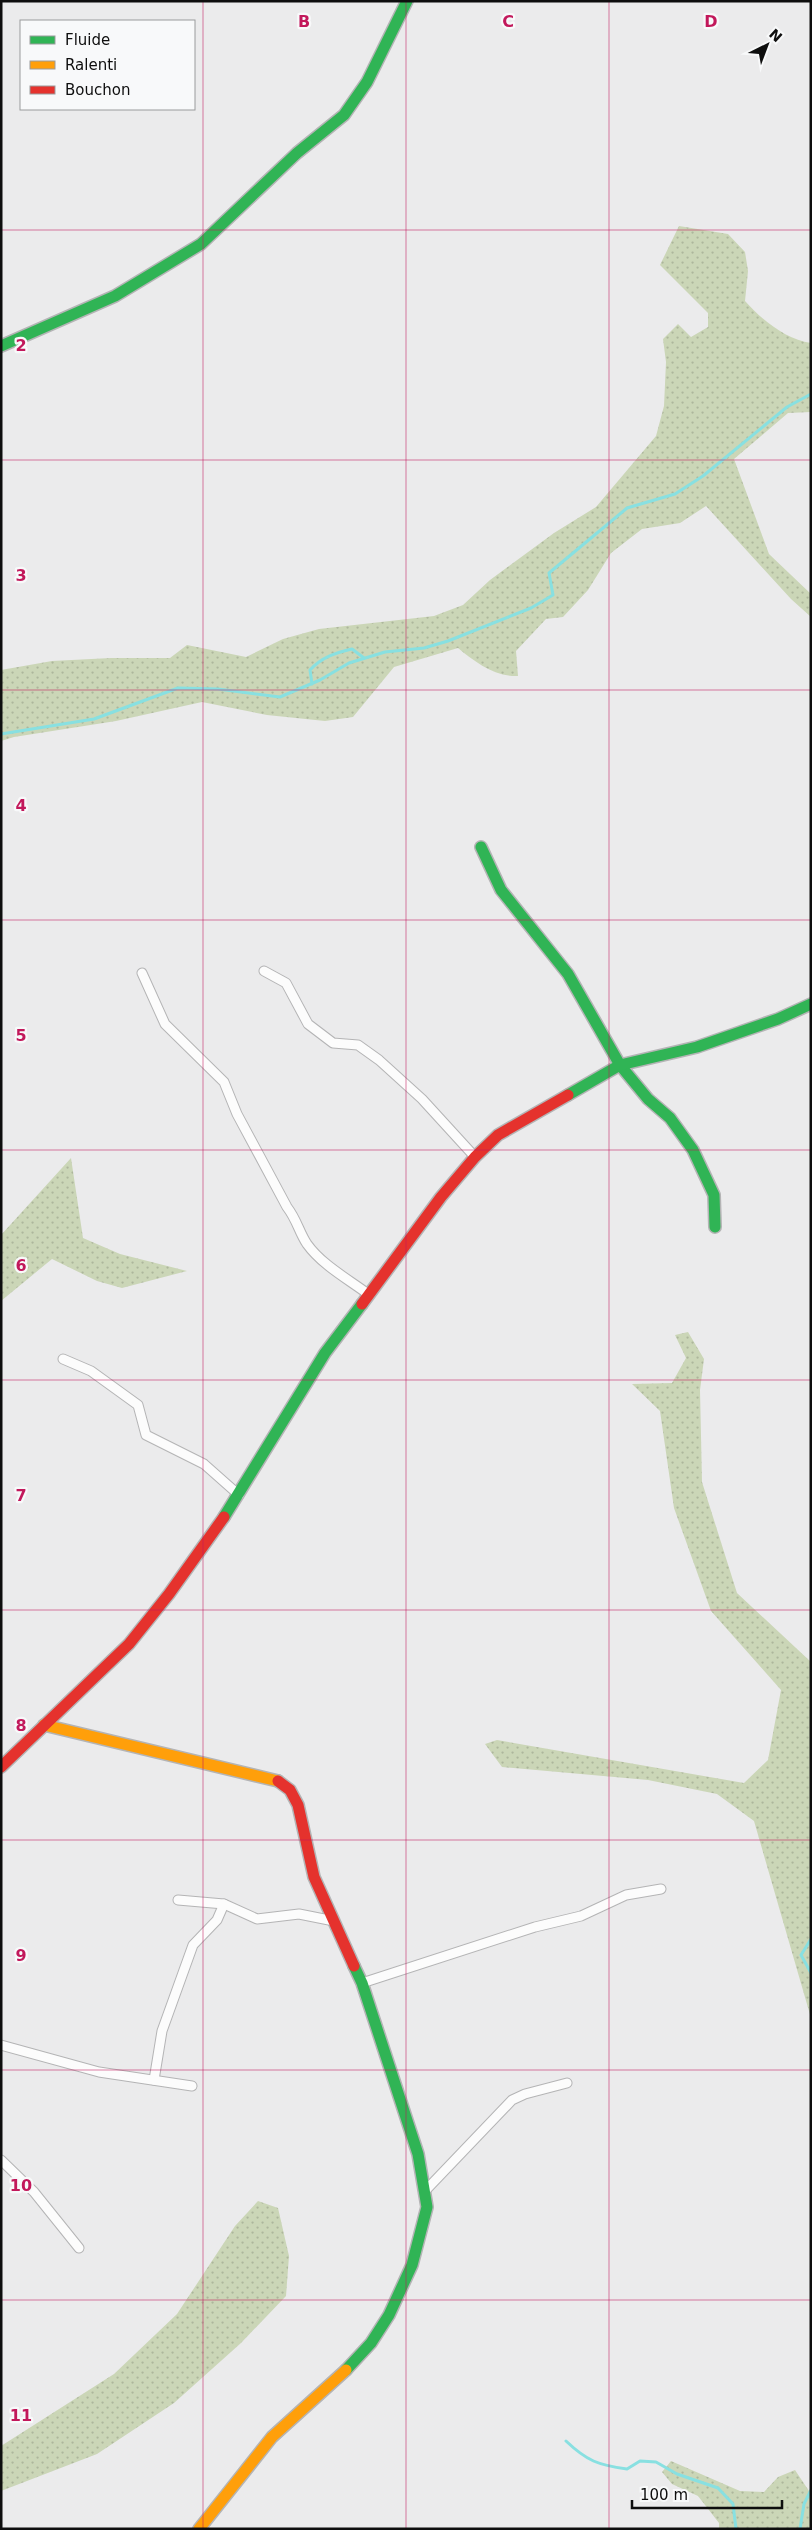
<svg xmlns="http://www.w3.org/2000/svg" width="812" height="2530" font-family="'DejaVu Sans',sans-serif">
  <defs>
    <pattern id="green-dots" width="8" height="8" patternUnits="userSpaceOnUse" patternTransform="scale(1.25)"><rect width="8" height="8" fill="#cbd6b7"/><path d="M2 2h.1M6 6h.1" fill="none" stroke="#adb69c" stroke-width="1.8" stroke-linecap="round"/></pattern>
  </defs>
  <rect width="100%" height="100%" fill="#ebebec"/>
  <g fill="url(#green-dots)">
    <path d="M 679,226 L 728,234 L 745,252 L 748,271 L 745,301 C 761,319 786,340 811,343 L 811,412 L 788,413 L 734,459 L 769,554 L 811,594 L 811,617 L 791,599 L 706,506 L 680,523 L 642,529 L 611,553 L 588,590 L 563,617 L 546,619 L 516,651 L 518,676 C 495,677 475,662 458,648 L 394,667 L 353,717 L 325,721 L 267,715 L 202,702 L 116,721 L 14,737 L 1,741 L 1,670 L 52,661 L 111,658 L 170,658 L 187,645 L 246,657 L 283,639 L 319,629 L 434,616 L 463,605 L 490,580 L 554,533 L 596,507 L 656,436 L 664,406 L 666,362 L 663,339 L 678,324 L 691,337 L 708,327 L 708,313 L 660,265 Z"/>
    <path d="M 71,1158 L 83,1238 L 120,1254 L 187,1271 L 122,1288 L 97,1281 L 52,1259 L 1,1301 L 1,1235 Z"/>
    <path d="M 688,1332 L 704,1359 L 700,1390 L 702,1482 L 737,1593 L 811,1662 L 811,2018 L 754,1821 L 717,1794 L 648,1780 L 502,1767 L 485,1744 L 497,1740 L 744,1783 L 768,1760 L 781,1690 L 711,1611 L 674,1508 L 660,1411 L 632,1384 L 672,1383 L 686,1358 L 675,1335 Z"/>
    <path d="M 258,2201 L 278,2208 L 289,2256 L 286,2296 L 241,2343 L 174,2403 L 97,2454 L 1,2491 L 1,2446 L 114,2374 L 177,2314 L 235,2226 Z"/>
    <path d="M 671,2461 L 740,2491 L 764,2492 L 778,2477 L 795,2470 L 811,2494 L 811,2529 L 719,2529 L 719,2523 L 698,2496 L 672,2484 L 662,2472 Z"/>
  </g>
  <g fill="none" stroke-linecap="round" stroke-linejoin="round">
    <g stroke="#88e0e1" stroke-width="3">
      <path d="M 312,684 L 310,670 C 322,657 335,653 352,649 L 364,658"/>
      <path d="M 1,734 L 94,719 L 178,688 L 218,689 L 280,697 L 320,680 L 349,663 L 385,652 L 424,648 L 448,641 L 531,608 L 553,595 L 549,573 L 627,508 L 675,494 L 703,476 L 787,407 L 811,394"/>
      <path d="M 811,1939 L 801,1955 L 811,1973"/>
      <path d="M 566,2441 C 587,2461 598,2465 627,2469 L 640,2461 L 656,2462 L 677,2474 L 718,2488 L 733,2504 L 736,2529"/>
      <path d="M 800,2529 L 804,2504 L 811,2490"/>
    </g>
    <g stroke="#b4b4b5" stroke-width="11">
      <g id="street">
        <path d="M 264,971 L 286,983 L 308,1024 L 333,1043 L 358,1045 L 379,1060 L 422,1099 L 475,1157"/>
        <path d="M 142,973 L 165,1024 L 224,1082 L 237,1114 L 287,1207 C 297,1220 299,1232 307,1244 C 322,1265 348,1279 368,1294"/>
        <path d="M 63,1359 L 91,1371 L 138,1405 L 146,1435 L 204,1464 L 239,1495"/>
        <path d="M 178,1900 L 224,1904 L 257,1919 L 299,1914 L 334,1921"/>
        <path d="M 362,1983 L 535,1927 L 581,1916 L 626,1895 L 661,1889"/>
        <path d="M 1,2045 L 99,2072 L 192,2086"/>
        <path d="M 154,2080 L 162,2031 L 193,1945 L 217,1920 L 224,1904"/>
        <path d="M 1,2160 L 34,2192 L 79,2248"/>
        <path d="M 425,2191 L 512,2100 L 525,2094 L 567,2083"/>
      </g>
    </g>
    <g stroke="#b4b4b5" stroke-width="14">
      <g id="fast">
        <path d="M 1,346 L 115,296 L 201,244 L 297,153 L 344,115 L 367,82 L 407,1"/>
        <path d="M 481,847 L 501,890 L 568,974 L 620,1065 L 648,1099 L 670,1118 L 693,1150 L 714,1195 L 715,1227"/>
        <path d="M 568,1095 L 620,1065 L 697,1047 L 778,1019 L 811,1004"/>
        <path d="M 224,1517 L 325,1353 L 362,1304"/>
        <path d="M 346,2370 L 371,2343 L 389,2315 L 412,2265 L 427,2207 L 418,2154 L 362,1983 L 354,1966"/>
      </g>
    </g>
    <g stroke="#b4b4b5" stroke-width="14">
      <g id="slow">
        <path d="M 44,1725 L 278,1781"/>
        <path d="M 199,2529 L 272,2437 L 346,2370"/>
      </g>
    </g>
    <g stroke="#b4b4b5" stroke-width="14">
      <g id="jam">
        <path d="M 362,1304 L 441,1197 L 475,1157 L 498,1135 L 568,1095"/>
        <path d="M 1,1767 L 129,1644 L 169,1594 L 224,1517"/>
        <path d="M 278,1781 L 290,1790 L 298,1805 L 314,1877 L 354,1966"/>
      </g>
    </g>
    <use href="#street" stroke="#fcfcfc" stroke-width="9"/>
    <use href="#fast" stroke="#30b455" stroke-width="11"/>
    <use href="#slow" stroke="#ff9f0a" stroke-width="11"/>
    <use href="#jam" stroke="#e5322d" stroke-width="11"/>
  </g>
  <path fill="none" stroke="#c2185b" stroke-width="1" stroke-opacity="0.55" d="M 203,1 L 203,2529M 406,1 L 406,2529M 609,1 L 609,2529M 1,230 L 811,230M 1,460 L 811,460M 1,690 L 811,690M 1,920 L 811,920M 1,1150 L 811,1150M 1,1380 L 811,1380M 1,1610 L 811,1610M 1,1840 L 811,1840M 1,2070 L 811,2070M 1,2300 L 811,2300"/>
  <g font-size="16" text-anchor="middle" font-weight="bold" fill="#c2185b" stroke="#f8f9fa" stroke-width="4.5" stroke-linejoin="round" paint-order="stroke">
    <text x="304" y="27">B</text>
    <text x="508" y="27">C</text>
    <text x="711" y="27">D</text>
    <text x="21" y="351">2</text>
    <text x="21" y="581">3</text>
    <text x="21" y="811">4</text>
    <text x="21" y="1041">5</text>
    <text x="21" y="1271">6</text>
    <text x="21" y="1501">7</text>
    <text x="21" y="1731">8</text>
    <text x="21" y="1961">9</text>
    <text x="21" y="2191">10</text>
    <text x="21" y="2421">11</text>
  </g>
  <rect width="812" height="2530" fill="none" stroke="#0e0e0e" stroke-width="5"/>
  <rect x="20" y="20" width="175" height="90" fill="#f8f9fa" stroke="#9a9b9c"/>
  <rect x="30" y="36" width="25" height="8" fill="#30b455" stroke="#9a9b9c"/>
  <text x="65" y="45" font-size="15" fill="#0e0e0e">Fluide</text>
  <rect x="30" y="61" width="25" height="8" fill="#ff9f0a" stroke="#9a9b9c"/>
  <text x="65" y="70" font-size="15" fill="#0e0e0e">Ralenti</text>
  <rect x="30" y="86" width="25" height="8" fill="#e5322d" stroke="#9a9b9c"/>
  <text x="65" y="95" font-size="15" fill="#0e0e0e">Bouchon</text>
  <g transform="translate(767 45) rotate(42)" stroke="#f8f9fa" stroke-width="4" paint-order="stroke">
  <path d="M0-4L9 19L0 12L-9 19Z" fill="#0e0e0e"/>
  <text y="-8" font-size="14" font-weight="bold" text-anchor="middle" fill="#0e0e0e">N</text>
  </g>
  <path d="M632 2500v8h150v-8" fill="none" stroke="#0e0e0e" stroke-width="2.5"/>
  <text x="640" y="2500" font-size="15" fill="#0e0e0e" stroke="#f8f9fa" stroke-width="4" paint-order="stroke">100 m</text>
</svg>
